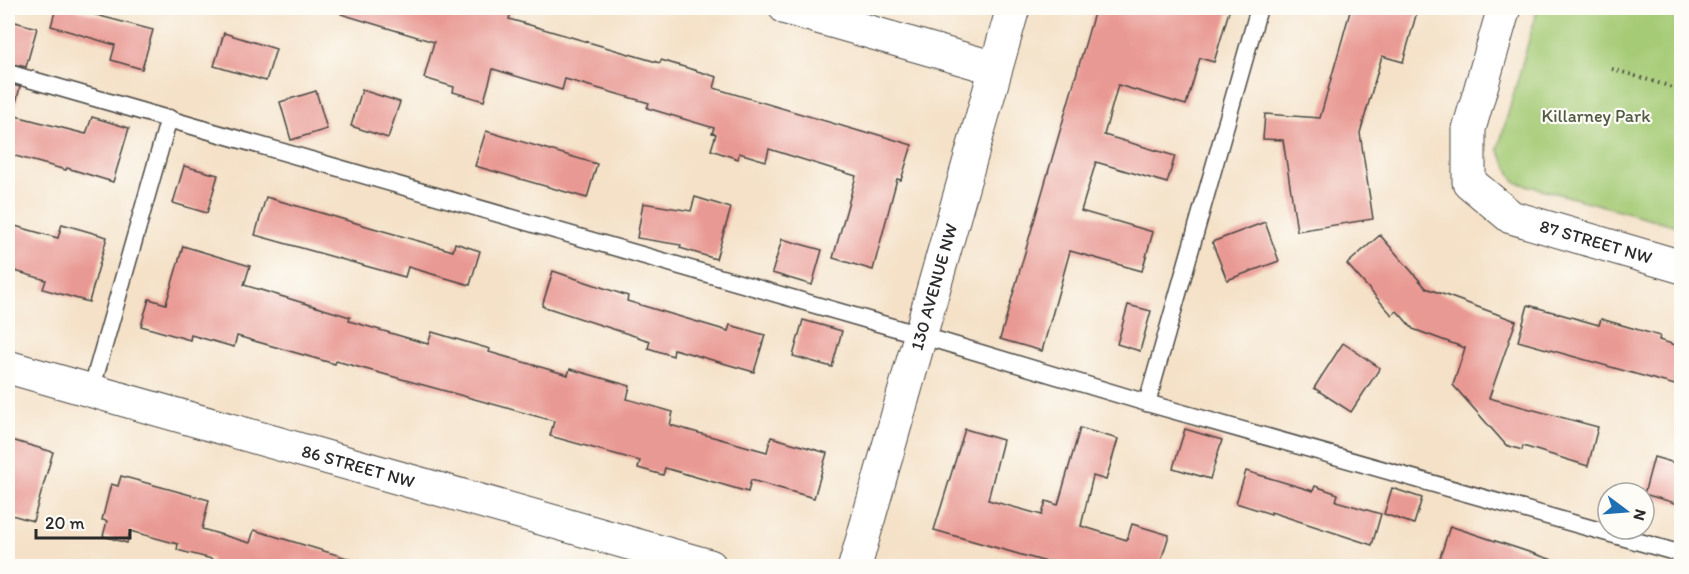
<svg xmlns="http://www.w3.org/2000/svg" width="1689" height="574" font-family="Itim,sans-serif">
  <rect width="100%" height="100%" fill="#fdfcf7"/>
  <filter id="ink" filterUnits="userSpaceOnUse"><feTurbulence type="fractalNoise" baseFrequency=".0167" numOctaves="2"/><feDisplacementMap in="SourceGraphic" scale="12" xChannelSelector="R" yChannelSelector="G"/><feConvolveMatrix kernelMatrix="1 2 1 2 8 2 1 2 1" color-interpolation-filters="sRGB"/></filter>
  <filter id="wash" filterUnits="userSpaceOnUse"><feTurbulence type="fractalNoise" baseFrequency=".008" numOctaves="4" result="noise"/><feDisplacementMap in="SourceGraphic" scale="24" xChannelSelector="R" yChannelSelector="G"/><feGaussianBlur stdDeviation="1.35" result="paint"/><feColorMatrix in="noise" values="0 0 0 0 0 0 0 0 0 0 0 0 0 0 0 0 0 1.4 0 .05"/><feComposite in="paint" operator="in"/></filter>
  <g filter="url(#wash)">
    <rect width="100%" height="100%" fill="#f4e1c7"/>
    <path fill="#a6cb76" stroke="#687b50" stroke-width="1.5" d="M 1538,8 L 1681,8 L 1681,227 L 1515,182 L 1498,149 Z"/>
    <g id="blocks">
      <g fill="#e99993">
        <path d="M 56,8 L 70,8 L 153,30 L 142,69 L 111,60 L 115,45 L 51,26 Z"/>
        <path d="M 342,8 L 512,8 L 509,19 L 660,63 L 661,60 L 717,77 L 714,88 L 869,134 L 869,132 L 912,145 L 901,180 L 897,179 L 873,270 L 833,258 L 856,176 L 769,149 L 766,161 L 739,153 L 738,159 L 711,150 L 716,134 L 712,133 L 714,128 L 647,108 L 649,103 L 565,79 L 562,90 L 493,69 L 484,101 L 453,92 L 454,87 L 424,78 L 434,42 L 341,14 Z"/>
        <path d="M 1101,8 L 1230,8 L 1214,62 L 1200,58 L 1186,105 L 1118,85 L 1104,135 L 1175,156 L 1167,183 L 1096,162 L 1081,211 L 1153,232 L 1142,271 L 1070,251 L 1042,351 L 1000,339 L 1094,13 L 1099,14 Z"/>
        <path d="M 1351,8 L 1418,8 L 1403,62 L 1382,56 L 1360,133 L 1373,219 L 1297,231 L 1283,140 L 1263,139 L 1265,114 L 1320,118 Z"/>
        <path d="M 8,20 L 37,28 L 26,67 L 8,63 Z"/>
        <path d="M 224,33 L 276,49 L 266,81 L 214,66 Z"/>
        <path d="M 8,84 L 20,87 L 15,107 L 8,106 Z"/>
        <path d="M 362,90 L 400,102 L 388,138 L 351,126 Z"/>
        <path d="M 316,91 L 327,129 L 291,140 L 280,102 Z"/>
        <path d="M 8,114 L 86,134 L 92,117 L 129,128 L 113,182 L 67,168 L 66,170 L 8,154 Z"/>
        <path d="M 486,131 L 597,164 L 587,198 L 475,166 Z"/>
        <path d="M 184,166 L 218,175 L 207,213 L 173,203 Z"/>
        <path d="M 266,197 L 453,251 L 455,243 L 480,251 L 470,285 L 408,267 L 405,277 L 255,235 Z"/>
        <path d="M 695,197 L 731,208 L 716,259 L 680,248 L 681,245 L 637,238 L 643,203 L 691,211 Z"/>
        <path d="M 1265,222 L 1279,261 L 1227,280 L 1212,242 Z"/>
        <path d="M 8,224 L 58,238 L 62,224 L 107,237 L 89,302 L 43,289 L 46,280 L 8,269 Z"/>
        <path d="M 1380,235 L 1426,288 L 1516,321 L 1489,398 L 1598,427 L 1588,466 L 1523,446 L 1522,450 L 1506,445 L 1453,385 L 1465,348 L 1413,329 L 1397,311 L 1392,315 L 1347,264 Z"/>
        <path d="M 782,239 L 822,250 L 812,285 L 772,273 Z"/>
        <path d="M 183,246 L 250,266 L 244,285 L 350,317 L 349,321 L 428,344 L 432,332 L 490,349 L 489,352 L 568,375 L 570,369 L 630,386 L 627,399 L 673,412 L 670,425 L 767,452 L 771,437 L 827,453 L 814,498 L 751,480 L 748,492 L 665,468 L 663,475 L 638,468 L 640,461 L 550,436 L 554,421 L 336,361 L 335,364 L 237,336 L 234,347 L 191,335 L 190,340 L 141,326 L 149,299 L 166,304 Z"/>
        <path d="M 553,271 L 628,296 L 627,301 L 728,331 L 730,325 L 765,335 L 754,372 L 674,349 L 673,356 L 648,348 L 650,341 L 542,306 Z"/>
        <path d="M 1128,305 L 1151,311 L 1140,351 L 1117,344 Z"/>
        <path d="M 1528,305 L 1599,325 L 1601,319 L 1660,336 L 1659,340 L 1682,347 L 1682,387 L 1518,341 Z"/>
        <path d="M 803,320 L 842,331 L 832,367 L 793,356 Z"/>
        <path d="M 1343,343 L 1380,368 L 1351,412 L 1314,388 Z"/>
        <path d="M 1080,428 L 1118,439 L 1106,480 L 1093,476 L 1081,526 L 1127,540 L 1132,524 L 1169,535 L 1159,567 L 1064,567 L 934,530 L 965,429 L 1003,440 L 988,500 L 1042,515 L 1046,501 L 1058,505 Z"/>
        <path d="M 1185,429 L 1222,440 L 1210,479 L 1173,468 Z"/>
        <path d="M 8,439 L 53,452 L 33,521 L 8,514 Z"/>
        <path d="M 1654,457 L 1682,465 L 1682,505 L 1644,494 Z"/>
        <path d="M 1246,471 L 1313,491 L 1315,486 L 1338,494 L 1336,501 L 1381,514 L 1372,545 L 1271,512 L 1271,514 L 1236,503 Z"/>
        <path d="M 121,476 L 209,500 L 202,529 L 250,543 L 254,530 L 354,560 L 353,567 L 210,567 L 212,559 L 177,550 L 178,544 L 130,531 L 127,543 L 103,536 L 107,521 L 102,520 L 111,484 L 118,486 Z"/>
        <path d="M 1392,488 L 1422,498 L 1414,524 L 1384,514 Z"/>
        <path d="M 1450,526 L 1559,562 L 1558,567 L 1437,567 Z"/>
      </g>
    </g>
  </g>
  <g filter="url(#ink)">
    <use href="#blocks" fill-opacity="0" stroke="#494642" stroke-width="1.5"/>
    <g fill="none" stroke-linecap="round" stroke-linejoin="round">
      <g stroke="#494642" stroke-width="19">
        <g id="service">
          <path d="M 8,73 L 920,335 L 1147,403 L 1682,554"/>
          <path d="M 91,391 L 169,118"/>
          <path d="M 1147,403 L 1259,8"/>
        </g>
      </g>
      <g stroke="#494642" stroke-width="35">
        <g id="minor">
          <path d="M 786,8 L 995,68"/>
          <path id="s1" d="M 1504,8 L 1469,129 L 1469,182 L 1511,217 L 1682,267"/>
          <path id="s2" d="M 8,367 L 710,566"/>
        </g>
      </g>
      <g stroke="#494642" stroke-width="35">
        <g id="tertiary">
          <path id="s3" d="M 855,566 L 1013,8"/>
        </g>
      </g>
      <path stroke="#494642" stroke-width="4" stroke-dasharray="1.5 4.5" stroke-linecap="butt" d="M 1612,69 L 1682,90"/>
      <use href="#service" stroke="#fff" stroke-width="16"/>
      <use href="#minor" stroke="#fff" stroke-width="33"/>
      <use href="#tertiary" stroke="#fff" stroke-width="33"/>
    </g>
  </g>
  <g text-anchor="middle" stroke-width="4.5" stroke-linejoin="round" paint-order="stroke">
    <g font-size="18" fill="#505b42" stroke="#fdfcf7">
      <text x="1596" y="122">Killarney Park</text>
    </g>
    <g font-size="18" fill="#2b2b2b" stroke="#fdfcf7">
      <text dy="6" stroke="none"><textPath href="#s1" startOffset="322">87 STREET NW</textPath></text>
      <text dy="6" stroke="none"><textPath href="#s3" startOffset="290">130 AVENUE NW</textPath></text>
      <text dy="6" stroke="none"><textPath href="#s2" startOffset="364">86 STREET NW</textPath></text>
    </g>
  </g>
  <rect width="1689" height="574" fill="none" stroke="#fdfcf7" stroke-width="30"/>
  <g transform="translate(1626 511) rotate(106)"><circle r="28" fill="#fdfcf7" stroke="#a9a8a5" stroke-width="1.5"/>
  <path d="M0-4.5L10 22L0 15L-10 22Z" fill="#1f6fb2"/>
  <text y="-9" font-size="16" font-weight="bold" text-anchor="middle" fill="#2b2b2b">N</text>
  </g>
  <path d="M36 529v9h94v-9" fill="none" stroke="#2b2b2b" stroke-width="3"/>
  <text x="45" y="529" font-size="18" fill="#2b2b2b" stroke="#fdfcf7" stroke-width="4.5" paint-order="stroke">20 m</text>
</svg>
